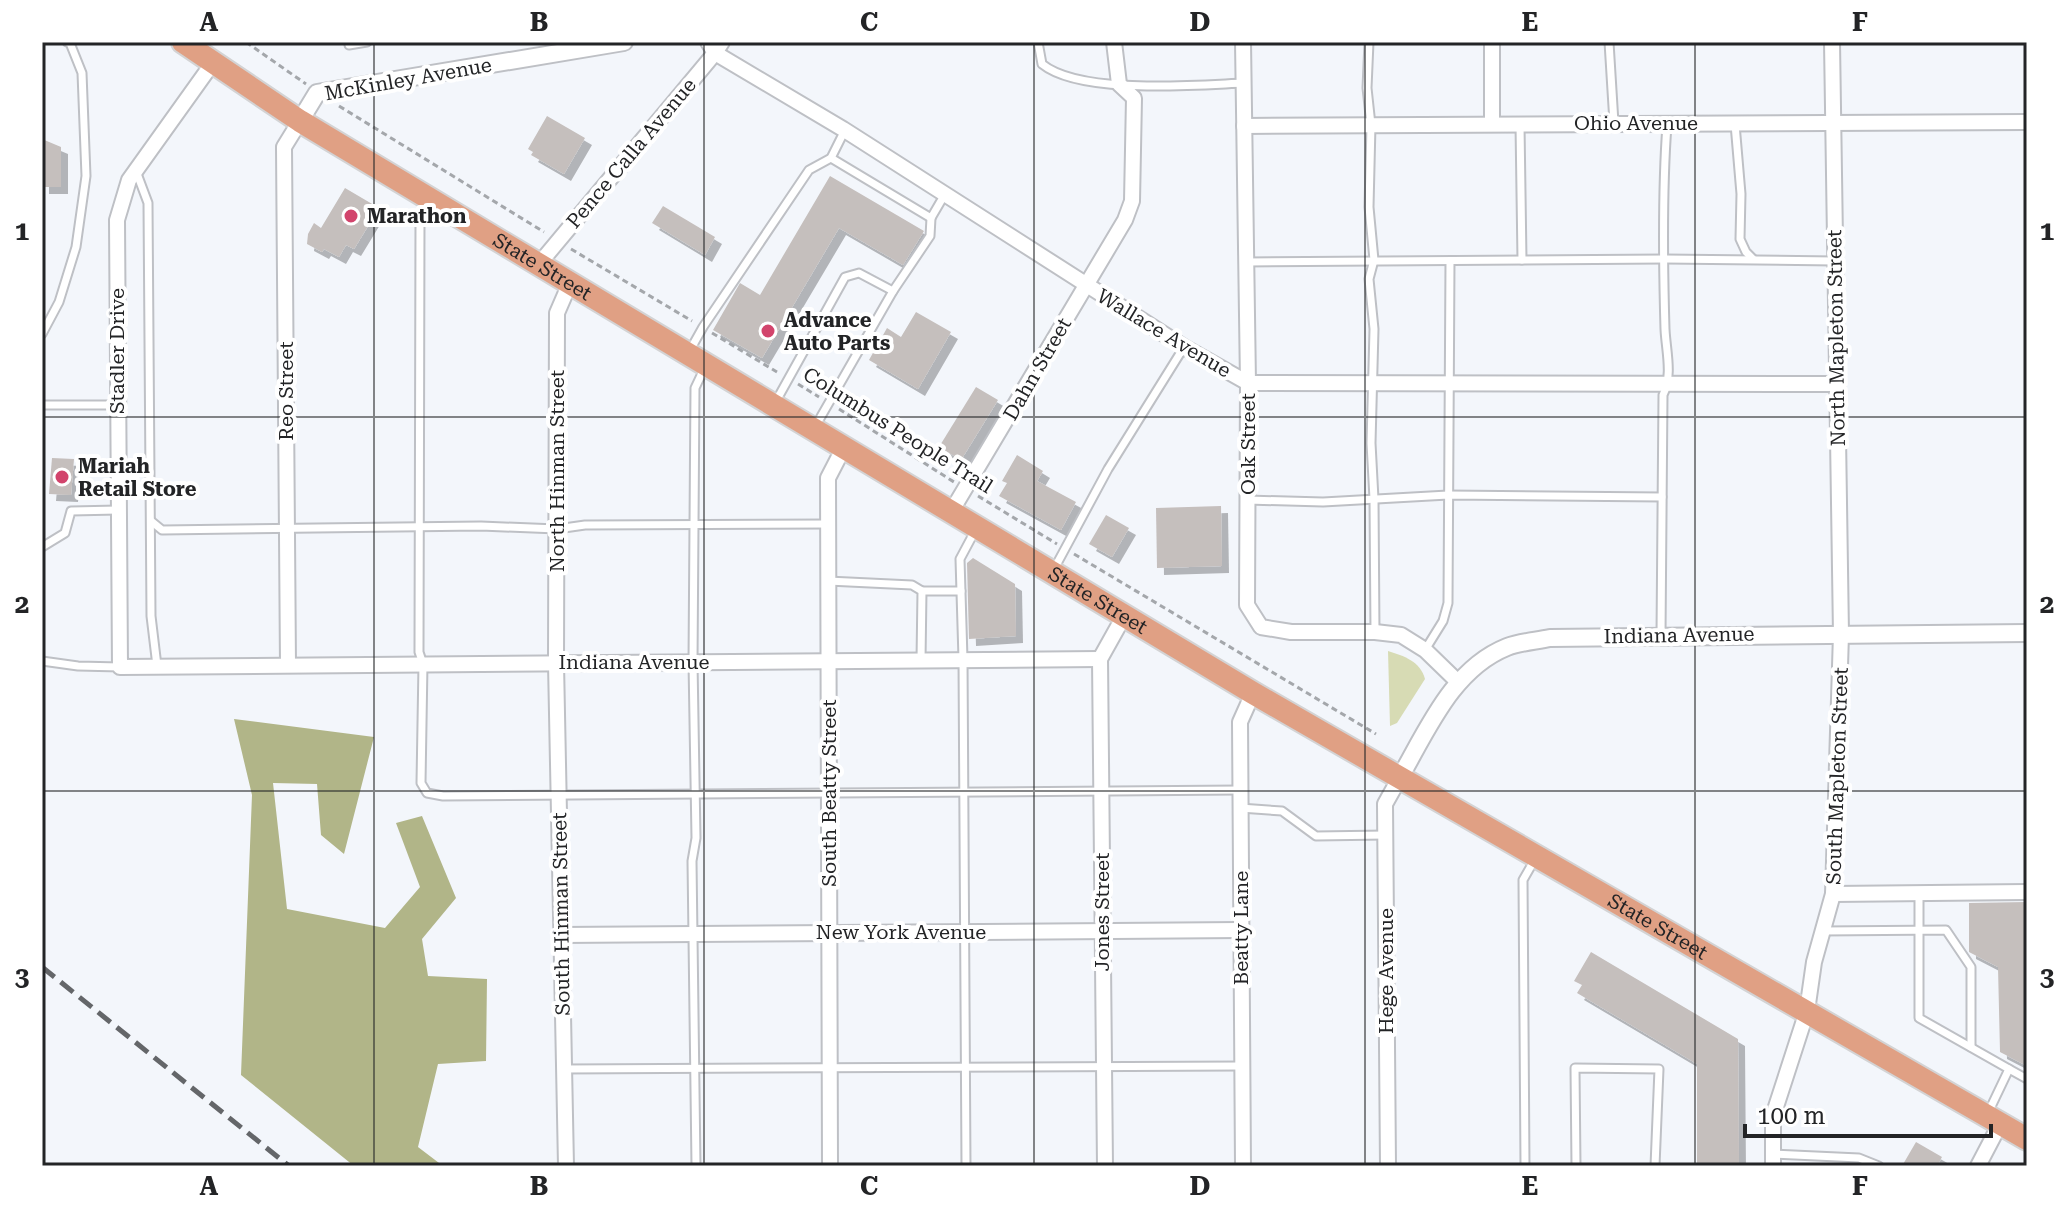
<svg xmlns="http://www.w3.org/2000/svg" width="2069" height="1208" font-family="'Roboto Serif',serif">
  <defs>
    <filter id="shadow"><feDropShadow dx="7" dy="7" stdDeviation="0" flood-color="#0004"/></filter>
  </defs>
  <rect width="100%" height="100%" fill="#f3f6fb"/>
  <path fill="#d7dbb4" d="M 1388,651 C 1404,656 1420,661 1425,679 L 1397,723 L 1390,726 Z"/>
  <path fill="#b1b588" d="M 234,719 L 374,737 L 344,854 L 321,835 L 317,784 L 273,783 L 287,909 L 385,928 L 420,887 L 396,823 L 422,816 L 456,898 L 422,939 L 428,976 L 487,979 L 486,1061 L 438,1064 L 418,1147 L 443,1166 L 354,1166 L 241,1075 L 252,795 Z"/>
  <g fill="#c5bfbd" filter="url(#shadow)">
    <path d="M 547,116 L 585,138 L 564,174 L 531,155 L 533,152 L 528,149 Z"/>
    <path d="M 42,139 L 61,147 L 61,187 L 42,187 Z"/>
    <path d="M 830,176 L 924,231 L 903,265 L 839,228 L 762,358 L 713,330 L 740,283 L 760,295 Z"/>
    <path d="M 345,188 L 379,208 L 354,249 L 346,245 L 339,257 L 324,249 L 322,252 L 307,244 L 308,234 L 314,223 L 321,228 Z"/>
    <path d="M 663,206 L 715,237 L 705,255 L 652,223 Z"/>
    <path d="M 916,312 L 951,332 L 918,389 L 869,360 L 887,328 L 901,337 Z"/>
    <path d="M 976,387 L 998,400 L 961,460 L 939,447 Z"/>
    <path d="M 1017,455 L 1043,471 L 1037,481 L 1076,502 L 1061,530 L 999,496 L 1007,483 L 1002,481 Z"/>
    <path d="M 52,458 L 74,459 L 71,495 L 49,494 Z"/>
    <path d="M 1221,506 L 1222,566 L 1157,568 L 1156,508 Z"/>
    <path d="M 1106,515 L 1129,528 L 1112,557 L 1089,544 Z"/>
    <path d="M 973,558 L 1015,584 L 1016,636 L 969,639 L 967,563 Z"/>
    <path d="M 2027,902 L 2027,1066 L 2000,1052 L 1998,967 L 1969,952 L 1969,903 Z"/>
    <path d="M 1591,952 L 1738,1039 L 1739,1166 L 1697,1166 L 1697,1064 L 1577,993 L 1582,985 L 1574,981 Z"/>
    <path d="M 1916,1142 L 1942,1157 L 1937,1166 L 1902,1166 Z"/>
  </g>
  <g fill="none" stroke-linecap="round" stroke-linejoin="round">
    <g stroke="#bec0c5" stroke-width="11">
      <g id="service">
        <path d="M 1038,42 L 1042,64 C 1080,95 1195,85 1244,83"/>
        <path d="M 1369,42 L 1367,88 L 1371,125 L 1369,207 L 1374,260 L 1369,279 L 1374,329 L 1371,443 L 1374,499 L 1375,632"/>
        <path d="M 1609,42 L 1614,123"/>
        <path d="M 349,45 L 367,42"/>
        <path d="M 1735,124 L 1741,194 L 1740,239 L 1746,252 L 1753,259"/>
        <path d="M 1520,125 L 1522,260"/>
        <path d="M 831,158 L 931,218 L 945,194"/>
        <path d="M 136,171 L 148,203 L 151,616 L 157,666"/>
        <path d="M 431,203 L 420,221 L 419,652 L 423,664 L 421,783 L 427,793 L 443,796 L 1240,790"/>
        <path d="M 1246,262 L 1665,259 L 1835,261"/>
        <path d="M 42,334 L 59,302 L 76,247 L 86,176 L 82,73 L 70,43 L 67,42"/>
        <path d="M 689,352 L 703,327 L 809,170 L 831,158 L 845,130"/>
        <path d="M 775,403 L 845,277 L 859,273 L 893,291"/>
        <path d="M 42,405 L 118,405"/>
        <path d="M 815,427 L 893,291 L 930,236 L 931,218"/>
        <path d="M 1247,500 L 1323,502 L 1448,495 L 1662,497"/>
        <path d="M 151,521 L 162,530 L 481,526 L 557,529 L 585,525 L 828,524"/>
        <path d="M 42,547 L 65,533 L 71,511 L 118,510"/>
        <path d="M 1053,571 L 1108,469 L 1184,347"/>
        <path d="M 828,581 L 912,585 L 922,591 L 921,660"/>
        <path d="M 922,591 L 961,591"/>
        <path d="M 1661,635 L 1663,395 C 1673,375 1666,351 1665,329 C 1663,261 1662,192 1667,125"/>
        <path d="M 1425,650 L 1443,621 L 1448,603 L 1450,261"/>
        <path d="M 42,661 L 78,666 L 120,667"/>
        <path d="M 1240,808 L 1282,811 L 1316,836 L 1385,835"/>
        <path d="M 1919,893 L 1919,1018 L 2009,1069 L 1988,1113"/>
        <path d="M 1822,931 L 1946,930 L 1971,967 L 1971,1047"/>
        <path d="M 564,1069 L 1242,1066"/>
        <path d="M 2009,1069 L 2027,1079"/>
        <path d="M 1773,1154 L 1859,1158 L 1879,1166"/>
        <path d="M 696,1166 L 692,861 L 696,838 L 693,662 L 695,388 L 705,367"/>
        <path d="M 966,1166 L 963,659 L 960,559 L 976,529"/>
        <path d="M 1525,1166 L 1523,880 L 1535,859"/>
        <path d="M 1576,1166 L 1575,1068 L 1659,1069 L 1655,1166"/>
      </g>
    </g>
    <g stroke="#bec0c5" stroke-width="18">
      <g id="minor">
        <path d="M 708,42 L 715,53 L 843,129 L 1184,347 L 1248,383 L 1837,384"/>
        <path d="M 1243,42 L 1248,383 L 1247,605 L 1261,627 L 1291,632 L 1375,632 L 1401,635 L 1425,650 L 1458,682"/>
        <path d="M 212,64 L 129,180 L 117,220 L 120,667 L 1100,659"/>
        <path d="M 1492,123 L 1492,42"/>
        <path d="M 1244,126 L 2027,122"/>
        <path d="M 539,264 L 715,53 L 722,42"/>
        <path d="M 951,512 L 1125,220 L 1132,201 L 1134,98 L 1119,84 L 1114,42"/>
        <path d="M 288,665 L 284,147 L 300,121"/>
        <path d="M 1833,894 L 2027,892"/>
        <path d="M 561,935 L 1241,930"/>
        <path d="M 566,1166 L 556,663 L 557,313 L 570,283"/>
        <path d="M 830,1166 L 828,478 L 844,447"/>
        <path d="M 1105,1166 L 1100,659 L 1124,616"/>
        <path d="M 1243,1166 L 1240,722 L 1253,693"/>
        <path d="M 1388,1166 L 1385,804 L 1399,779"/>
        <path d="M 1773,1166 L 1773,1116 L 1807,1011 L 1814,962 L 1833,894 L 1841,634 L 1832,42"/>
        <path d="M 1978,1166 L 2000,1124"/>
      </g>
    </g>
    <g stroke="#bec0c5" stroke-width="20">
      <g id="tertiary">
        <path d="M 300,121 L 317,93 L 624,42"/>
        <path d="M 1399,779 C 1427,731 1452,669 1507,647 C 1520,642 1536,641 1550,638 L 2027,633"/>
      </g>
    </g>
    <g stroke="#d3d3d4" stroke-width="26">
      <g id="trunk">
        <path id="s1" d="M 183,42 L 300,121 L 1253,693 L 2027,1139"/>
      </g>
    </g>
    <g stroke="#a4a7ab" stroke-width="3" stroke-dasharray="6 4" stroke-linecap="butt">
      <path d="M 246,42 L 306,84"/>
      <path d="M 339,106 L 544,232"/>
      <path d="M 571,249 L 692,321"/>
      <path d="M 712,333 L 777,372"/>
      <path d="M 798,384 L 819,397"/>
      <path d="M 839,409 L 954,482"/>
      <path d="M 978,496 L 1057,544"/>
      <path d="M 1074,554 L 1376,734"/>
    </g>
    <use href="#service" stroke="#fff" stroke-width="7"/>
    <use href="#minor" stroke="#fff" stroke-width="14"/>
    <use href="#tertiary" stroke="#fff" stroke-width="16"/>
    <use href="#trunk" stroke="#e0a084" stroke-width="22"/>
    <path stroke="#646669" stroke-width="5" stroke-dasharray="16 8" stroke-linecap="butt" d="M 42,967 L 289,1166"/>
  </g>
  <path fill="none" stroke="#232426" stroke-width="2" stroke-opacity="0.55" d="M 374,42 L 374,1166M 704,42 L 704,1166M 1034,42 L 1034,1166M 1365,42 L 1365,1166M 1695,42 L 1695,1166M 42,417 L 2027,417M 42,791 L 2027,791"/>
  <g fill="#d2446c" stroke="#fff" stroke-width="3">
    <circle cx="351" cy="216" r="8"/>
    <circle cx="768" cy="331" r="8"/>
    <circle cx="62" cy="477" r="8"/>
  </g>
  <g text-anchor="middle" stroke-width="8" stroke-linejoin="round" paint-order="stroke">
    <g font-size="20" fill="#232426" stroke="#fff">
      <text transform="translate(408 79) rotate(-10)" y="7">McKinley Avenue</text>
      <text x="1636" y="130">Ohio Avenue</text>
      <text transform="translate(631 153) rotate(-50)" y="7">Pence Calla Avenue</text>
      <text dy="7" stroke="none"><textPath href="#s1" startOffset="424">State Street</textPath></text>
      <text transform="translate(1164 333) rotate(31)" y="7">Wallace Avenue</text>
      <text transform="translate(1836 338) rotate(-91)" y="7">North Mapleton Street</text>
      <text transform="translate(117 351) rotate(-90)" y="7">Stadler Drive</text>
      <text transform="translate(1037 369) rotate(-60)" y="7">Dahn Street</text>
      <text transform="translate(286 391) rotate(-90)" y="7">Reo Street</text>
      <text transform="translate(898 430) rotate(32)" y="7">Columbus People Trail</text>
      <text transform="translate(1248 444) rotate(-90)" y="7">Oak Street</text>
      <text transform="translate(557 471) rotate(-90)" y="7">North Hinman Street</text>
      <text dy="7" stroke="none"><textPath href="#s1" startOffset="1072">State Street</textPath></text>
      <text transform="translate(1679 635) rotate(-1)" y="7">Indiana Avenue</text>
      <text x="634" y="669">Indiana Avenue</text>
      <text transform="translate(1837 776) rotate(-88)" y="7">South Mapleton Street</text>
      <text transform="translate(829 793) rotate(-90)" y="7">South Beatty Street</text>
      <text transform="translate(1102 912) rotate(-90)" y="7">Jones Street</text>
      <text transform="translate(561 914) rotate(-91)" y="7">South Hinman Street</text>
      <text dy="7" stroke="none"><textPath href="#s1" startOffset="1720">State Street</textPath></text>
      <text transform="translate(1241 928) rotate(-90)" y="7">Beatty Lane</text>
      <text x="901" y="939">New York Avenue</text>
      <text transform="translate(1386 971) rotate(-90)" y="7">Hege Avenue</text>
    </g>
    <g font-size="20" font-weight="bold" fill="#232426" stroke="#fff" text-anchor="start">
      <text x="367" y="223">Marathon</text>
      <text x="784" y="327">Advance<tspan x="784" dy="23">Auto Parts</tspan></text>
      <text x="78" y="473">Mariah<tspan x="78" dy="23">Retail Store</tspan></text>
    </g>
  </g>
  <rect width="2069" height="1208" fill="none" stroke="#ffffff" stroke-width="88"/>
  <path d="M1745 1124v12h246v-12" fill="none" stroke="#232426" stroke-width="4"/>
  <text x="1757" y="1124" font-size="24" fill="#232426" stroke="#ffffff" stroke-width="6" paint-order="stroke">100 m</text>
  <rect x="44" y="44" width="1981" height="1120" fill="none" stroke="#232426" stroke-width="3"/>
  <g font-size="26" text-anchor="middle" font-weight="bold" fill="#232426">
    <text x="209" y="31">A</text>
    <text x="539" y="31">B</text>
    <text x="869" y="31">C</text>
    <text x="1200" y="31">D</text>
    <text x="1530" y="31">E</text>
    <text x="1860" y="31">F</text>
    <text x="22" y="240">1</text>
    <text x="2047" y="240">1</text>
    <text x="22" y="613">2</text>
    <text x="2047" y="613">2</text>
    <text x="22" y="986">3</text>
    <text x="2047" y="986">3</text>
    <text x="209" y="1195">A</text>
    <text x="539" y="1195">B</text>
    <text x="869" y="1195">C</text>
    <text x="1200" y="1195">D</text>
    <text x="1530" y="1195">E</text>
    <text x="1860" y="1195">F</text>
  </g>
</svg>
